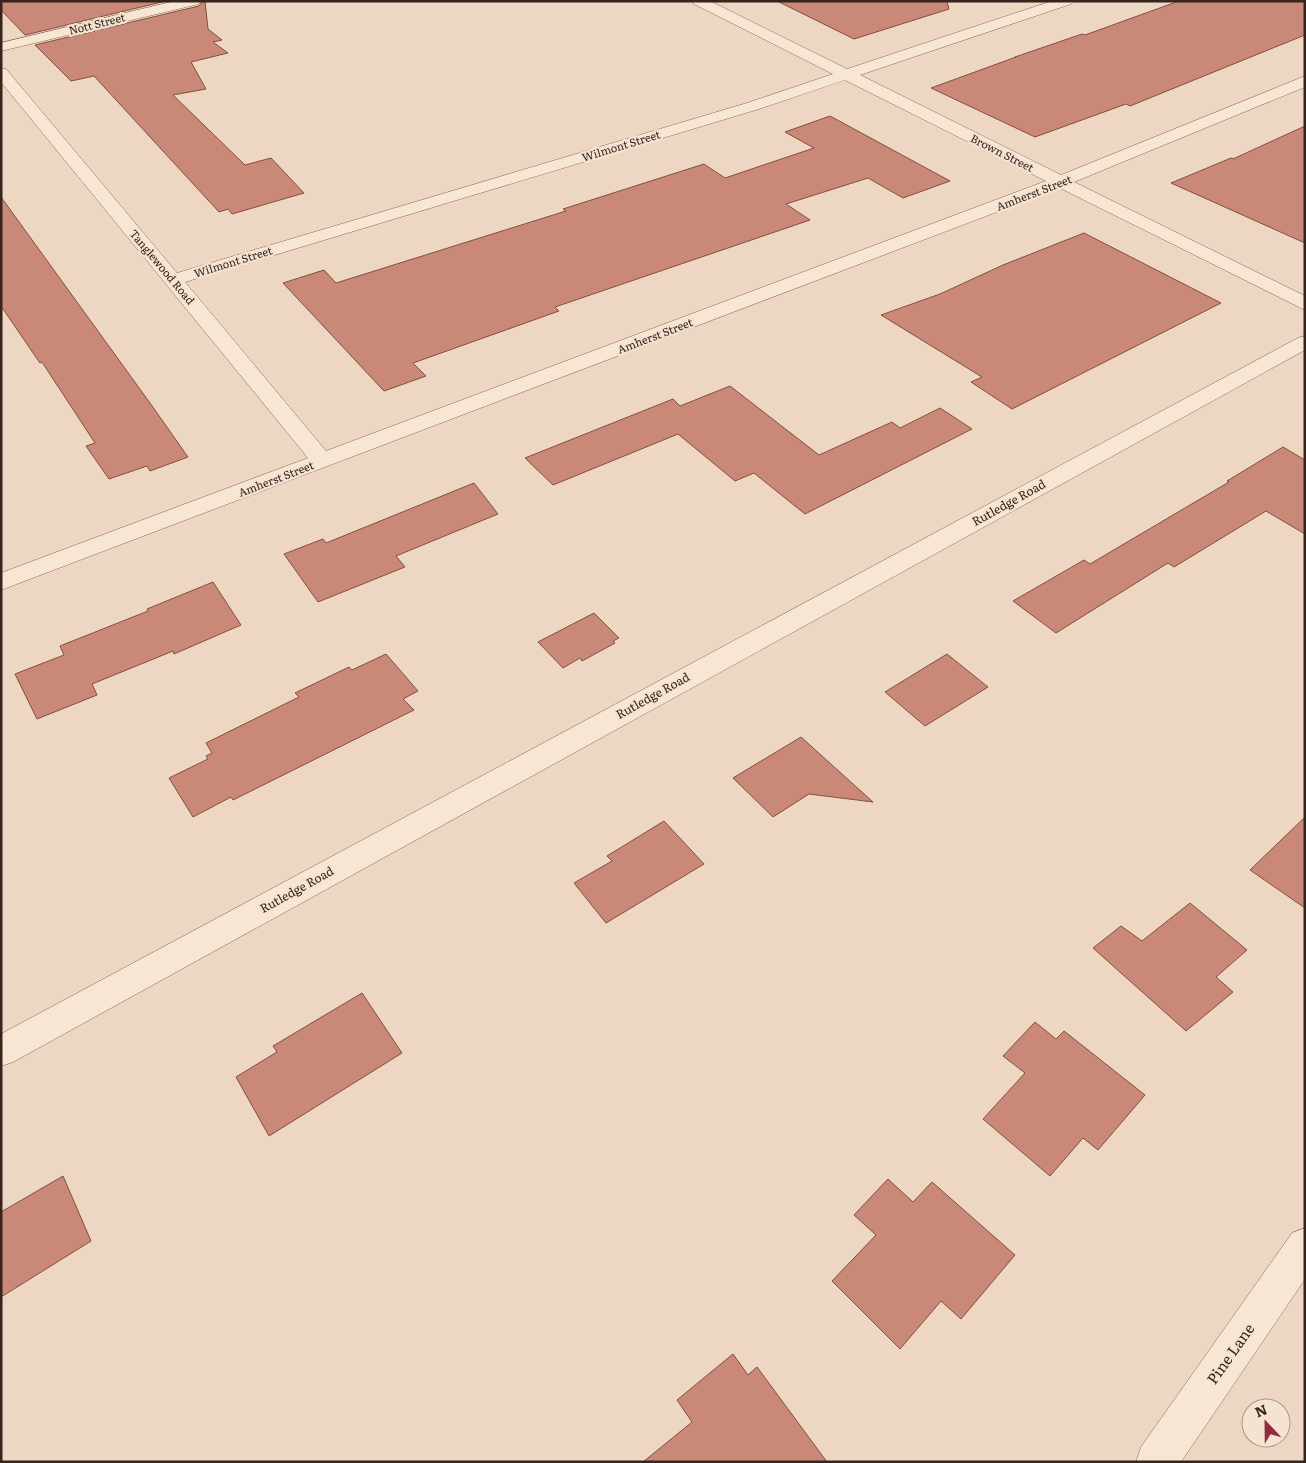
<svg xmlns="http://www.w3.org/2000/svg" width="1306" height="1463" font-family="Literata,serif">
  <rect width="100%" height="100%" fill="#edd7c2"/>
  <g fill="#ca8978" stroke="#844d40">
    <path d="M 1,1 L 166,1 L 25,35 L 1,10 Z"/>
    <path d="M 203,1 L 205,1 L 208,29 L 222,40 L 213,42 L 228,53 L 191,62 L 206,89 L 173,95 L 245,165 L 271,158 L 304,193 L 232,214 L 228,209 L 219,212 L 94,76 L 71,81 L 35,45 L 199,6 Z"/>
    <path d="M 777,1 L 947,1 L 949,9 L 854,39 Z"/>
    <path d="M 1179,1 L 1305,1 L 1305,35 L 1130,106 L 1126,104 L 1035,137 L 931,88 L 1016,57 L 1015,57 L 1082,34 L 1085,35 Z"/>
    <path d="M 830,116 L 950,181 L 903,198 L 868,178 L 786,204 L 810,220 L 555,307 L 559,311 L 413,363 L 426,376 L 384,391 L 283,283 L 324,270 L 336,283 L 566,211 L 563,209 L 704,164 L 725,178 L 814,148 L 785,132 Z"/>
    <path d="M 1305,126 L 1305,243 L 1171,183 L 1231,158 L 1233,159 Z"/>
    <path d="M 1,197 L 150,403 L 188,457 L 150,471 L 147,466 L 109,479 L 86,446 L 95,443 L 42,362 L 40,363 L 1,306 Z"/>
    <path d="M 1084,233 L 1221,303 L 1012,409 L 971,382 L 982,377 L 881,315 L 940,294 L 1003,265 Z"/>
    <path d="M 730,386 L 819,455 L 892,422 L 900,428 L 940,408 L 972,429 L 805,514 L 754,473 L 735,481 L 678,434 L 553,485 L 525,458 L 673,399 L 680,406 Z"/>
    <path d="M 1283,447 L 1305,460 L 1305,534 L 1266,511 L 1174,567 L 1168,563 L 1056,633 L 1013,601 L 1084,560 L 1090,564 L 1229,482 L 1227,481 Z"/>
    <path d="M 474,483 L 498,514 L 396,556 L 405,567 L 318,602 L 284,554 L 323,539 L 326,543 Z"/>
    <path d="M 213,582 L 241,625 L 174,654 L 173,651 L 92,684 L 97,695 L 37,719 L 15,674 L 64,655 L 60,646 L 148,611 L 147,609 Z"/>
    <path d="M 594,613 L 619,638 L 613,641 L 615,643 L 582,661 L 580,658 L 563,668 L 538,642 Z"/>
    <path d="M 386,654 L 418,691 L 403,699 L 414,710 L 233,800 L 231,797 L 193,817 L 169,778 L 208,759 L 206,756 L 212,753 L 206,743 L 299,697 L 295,693 L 349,667 L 352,670 Z"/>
    <path d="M 947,654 L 988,687 L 925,726 L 885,692 Z"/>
    <path d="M 801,737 L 873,802 L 809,794 L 773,817 L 733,778 Z"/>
    <path d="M 1305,817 L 1305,908 L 1250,870 Z"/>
    <path d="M 664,821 L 704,864 L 606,923 L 574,883 L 612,861 L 607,856 Z"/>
    <path d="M 1190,903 L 1247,950 L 1216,977 L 1233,992 L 1186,1031 L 1093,948 L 1121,926 L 1142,941 Z"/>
    <path d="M 362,993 L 402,1053 L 269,1136 L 236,1077 L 277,1052 L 273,1046 Z"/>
    <path d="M 1035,1022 L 1056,1039 L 1064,1031 L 1145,1095 L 1098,1150 L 1083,1138 L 1050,1176 L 983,1119 L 1025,1073 L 1003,1056 Z"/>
    <path d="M 63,1176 L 91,1241 L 1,1297 L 1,1212 Z"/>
    <path d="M 888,1179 L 913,1202 L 932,1182 L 1015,1255 L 961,1319 L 941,1301 L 900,1349 L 832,1281 L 876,1235 L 854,1215 Z"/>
    <path d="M 733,1354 L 748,1375 L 757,1367 L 827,1462 L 643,1462 L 692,1422 L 677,1400 Z"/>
  </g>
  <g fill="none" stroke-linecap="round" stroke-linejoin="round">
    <g stroke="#866859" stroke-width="1">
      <g id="minor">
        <path d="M 692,1 L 710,1 L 847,69 L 1052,1 L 1073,1 L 1071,4 L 860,75 L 1061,175 L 1305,76 L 1305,87 L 1074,182 L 1305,296 L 1305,310 L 1060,188 L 1,590 L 1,573 L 308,458 L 1,82 L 1,68 L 6,69 L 177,273 L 747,103 L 833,74 L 694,4 ZM 845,80 L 1046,181 L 326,451 L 185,282 L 759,109 Z"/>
        <path d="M 1305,336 L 1305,350 L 13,1062 L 1,1066 L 1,1034 L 1298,338 Z"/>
        <path d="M 1305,1228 L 1305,1279 L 1181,1462 L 1136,1462 L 1141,1447 L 1292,1233 Z"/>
      </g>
    </g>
    <g stroke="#866859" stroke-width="1">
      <path id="tertiary" d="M 175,1 L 201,1 L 199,4 L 1,51 L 1,43 Z"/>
    </g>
    <use href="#minor" fill="#f8e6d4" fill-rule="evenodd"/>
    <use href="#tertiary" fill="#f8e6d4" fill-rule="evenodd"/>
  </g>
  <g text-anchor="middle" stroke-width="4.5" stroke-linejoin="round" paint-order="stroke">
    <g font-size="11" fill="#36241d" stroke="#f4e3d1">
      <text transform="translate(97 24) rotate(-14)" y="4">Nott Street</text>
      <text transform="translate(621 146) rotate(-17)" y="4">Wilmont Street</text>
      <text transform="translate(1002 153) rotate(27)" y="4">Brown Street</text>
      <text transform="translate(1034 193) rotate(-21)" y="4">Amherst Street</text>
      <text transform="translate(233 262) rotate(-17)" y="4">Wilmont Street</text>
      <text transform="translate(162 267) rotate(50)" y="4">Tanglewood Road</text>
      <text transform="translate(655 336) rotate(-21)" y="4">Amherst Street</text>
      <text transform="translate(276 479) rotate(-21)" y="4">Amherst Street</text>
    </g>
    <g font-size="12" fill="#36241d" stroke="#f4e3d1">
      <text transform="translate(1009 503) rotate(-29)" y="4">Rutledge Road</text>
      <text transform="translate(653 696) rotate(-29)" y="4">Rutledge Road</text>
      <text transform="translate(297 890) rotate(-29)" y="4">Rutledge Road</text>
    </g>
    <g font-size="15" fill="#36241d" stroke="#f4e3d1">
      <text transform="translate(1231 1354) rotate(-55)" y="5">Pine Lane</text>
    </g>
  </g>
  <rect width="1306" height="1463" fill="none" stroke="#36241d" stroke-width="5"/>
  <g transform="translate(1266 1423) rotate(338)"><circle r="24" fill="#f4e3d1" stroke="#a89789"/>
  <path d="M0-4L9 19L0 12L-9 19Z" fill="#932b41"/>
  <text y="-8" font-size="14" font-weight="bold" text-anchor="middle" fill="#36241d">N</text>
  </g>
</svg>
